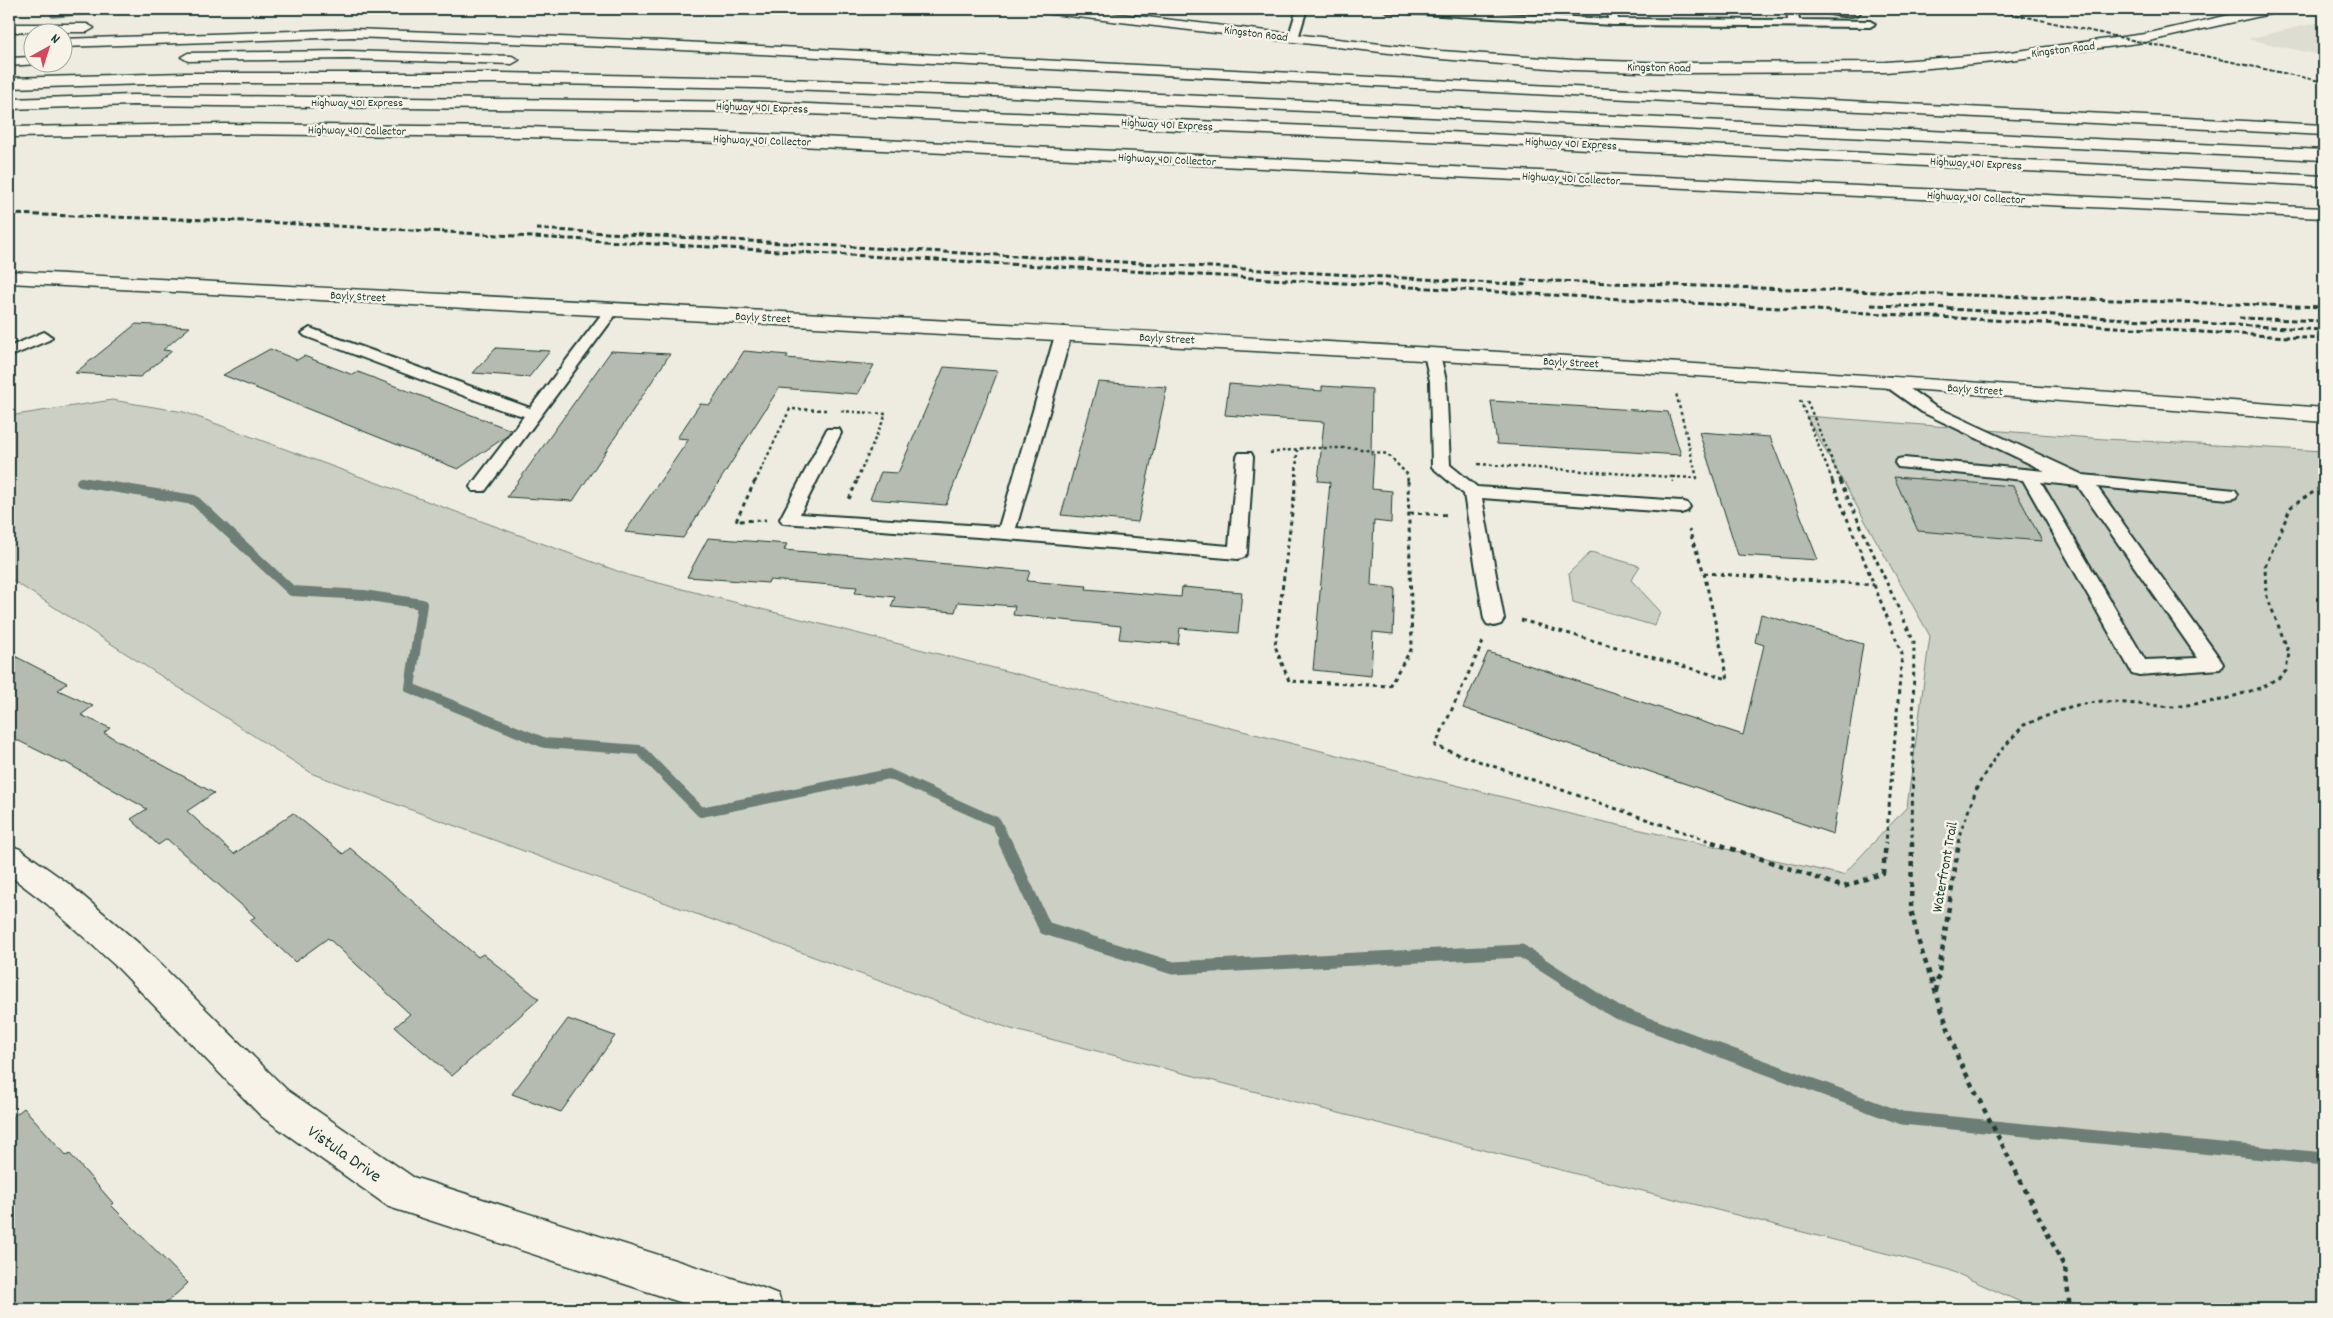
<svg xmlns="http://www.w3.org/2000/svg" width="2333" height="1318" font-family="Dekko,sans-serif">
  <rect width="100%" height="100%" fill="#eeece1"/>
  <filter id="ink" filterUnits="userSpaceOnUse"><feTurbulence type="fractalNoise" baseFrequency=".02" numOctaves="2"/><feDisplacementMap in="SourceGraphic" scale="10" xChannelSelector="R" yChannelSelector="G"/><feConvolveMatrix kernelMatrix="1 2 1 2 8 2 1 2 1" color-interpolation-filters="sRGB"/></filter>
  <g filter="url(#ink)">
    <path fill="#ddddd2" d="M 2324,21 L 2324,56 L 2247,39 Z"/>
    <g fill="#cccfc4" stroke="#76867c">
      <path d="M 112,400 L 184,412 L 631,576 L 1578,816 L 1843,875 L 1907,807 L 1930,636 L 1806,416 L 2105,439 L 2324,451 L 2324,1309 L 2036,1309 L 1947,1269 L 1011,1029 L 313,774 L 9,578 L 9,416 Z"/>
      <path d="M 1591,552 L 1640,566 L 1631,580 L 1660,611 L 1655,626 L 1573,602 L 1569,573 Z"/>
    </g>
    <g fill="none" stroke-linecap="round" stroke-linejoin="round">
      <path stroke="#6c7e74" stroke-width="5.5" d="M 53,15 L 125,9"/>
      <path stroke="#6c7e74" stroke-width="10" d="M 81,482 L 194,500 L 292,591 L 364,595 L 422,604 L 410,688 L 545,743 L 640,750 L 701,812 L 889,774 L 996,822 L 1006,843"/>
      <path stroke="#6c7e74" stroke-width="13" d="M 1005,842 L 1045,928 L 1173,968 L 1521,951 L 1616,1012 L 1902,1118 L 2324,1159"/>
    </g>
    <g fill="#b5bbb0" stroke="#1f3d34">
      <path d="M 136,324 L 190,327 L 163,350 L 172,351 L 140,377 L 75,373 Z"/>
      <path d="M 496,348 L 550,351 L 529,377 L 473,373 Z"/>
      <path d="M 270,349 L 297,360 L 304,356 L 353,375 L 358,372 L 511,430 L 507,436 L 458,469 L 223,375 Z"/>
      <path d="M 611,351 L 670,354 L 573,501 L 507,497 Z"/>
      <path d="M 744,351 L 788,355 L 786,358 L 874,365 L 858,394 L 779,388 L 683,538 L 625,532 L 689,439 L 677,438 L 700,404 L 710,405 Z"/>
      <path d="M 944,367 L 998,371 L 946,505 L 870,499 L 881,472 L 898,473 Z"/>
      <path d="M 1098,382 L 1167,387 L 1138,522 L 1061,515 Z"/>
      <path d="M 1229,384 L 1322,391 L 1322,386 L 1372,389 L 1371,454 L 1374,454 L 1372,489 L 1392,491 L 1391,523 L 1374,521 L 1371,585 L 1395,588 L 1393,634 L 1373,632 L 1371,676 L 1313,670 L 1330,482 L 1318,481 L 1324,422 L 1225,415 Z"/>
      <path d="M 1491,401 L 1668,412 L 1681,455 L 1497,444 Z"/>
      <path d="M 1699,432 L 1770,437 L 1818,560 L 1738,555 Z"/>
      <path d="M 1894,477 L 2013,486 L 2042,541 L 1918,531 Z"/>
      <path d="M 708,538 L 787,544 L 784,550 L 1030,571 L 1027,581 L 1087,586 L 1086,589 L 1181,597 L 1182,587 L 1242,592 L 1238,633 L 1180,628 L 1178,644 L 1119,639 L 1121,626 L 1013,615 L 1015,606 L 958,602 L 955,612 L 891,607 L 895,597 L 855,593 L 857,587 L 769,580 L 768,583 L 687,577 Z"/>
      <path d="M 1761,614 L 1863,644 L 1833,834 L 1463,708 L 1488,652 L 1743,735 L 1764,645 L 1755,642 Z"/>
      <path d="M 9,653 L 67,683 L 58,690 L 93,706 L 81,715 L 110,728 L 104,733 L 214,793 L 187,811 L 234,854 L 293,813 L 343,854 L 350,848 L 478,957 L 483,954 L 539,999 L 452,1076 L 395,1027 L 410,1014 L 328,938 L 295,962 L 250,920 L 255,917 L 167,839 L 158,845 L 131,819 L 147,809 L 65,762 L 63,763 L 19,741 L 9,741 Z"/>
      <path d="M 568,1019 L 615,1036 L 561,1112 L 512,1094 Z"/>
      <path d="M 24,1108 L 67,1156 L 70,1154 L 113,1203 L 111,1205 L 188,1283 L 160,1309 L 9,1309 L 9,1120 Z"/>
    </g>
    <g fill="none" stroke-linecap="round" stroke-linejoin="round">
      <g stroke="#1f3d34" stroke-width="4">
        <g id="lane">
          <path d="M 1297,9 L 1307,9 L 1298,38 L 1293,41 L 1288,38 Z"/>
          <path d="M 1383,9 L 1459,11 L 1460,9 L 1470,9 L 1469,11 L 1608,19 L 1609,9 L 1616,9 L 1618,19 L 1788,20 L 1787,9 L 1797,9 L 1799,20 L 1870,21 L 1875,24 L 1870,27 L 1613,25 L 1388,12 Z"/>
          <path d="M 1818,9 L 1859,11 L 1860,13 C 1853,19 1825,15 1818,9 Z"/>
          <path d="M 612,306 L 619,310 L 617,313 L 485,491 L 473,491 L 470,487 L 524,416 L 502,410 L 305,336 L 302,333 L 310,328 L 315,330 L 530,408 L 607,307 Z"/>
          <path d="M 1064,327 L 1072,332 L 1016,528 L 1229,546 L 1237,457 L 1239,453 L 1251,453 L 1253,457 L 1247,553 L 1244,557 L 1238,559 L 1006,539 L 783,523 L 780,519 L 825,433 L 827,429 L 839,429 L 841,433 L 800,514 L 999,527 L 1056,332 Z"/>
          <path d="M 44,332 L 52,337 L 49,340 L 9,357 L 9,347 Z"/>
          <path d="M 1432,349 L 1437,351 L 1440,354 L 1446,381 L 1450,465 L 1477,487 L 1681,501 L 1687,503 L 1690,507 L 1687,511 L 1681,513 L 1482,498 L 1504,619 L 1501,624 L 1494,626 L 1487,624 L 1484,619 L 1464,494 L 1432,467 L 1430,381 L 1424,354 L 1427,351 Z"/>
          <path d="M 1890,377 L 1896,379 L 1934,406 L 2083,475 L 2235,490 L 2238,494 L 2235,498 L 2229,499 L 2097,487 L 2220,659 L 2223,664 L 2220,669 L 2139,675 L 2132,673 L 2023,480 L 1898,467 L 1895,463 L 1898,459 L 1904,458 L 2045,471 L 1922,412 L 1884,385 L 1882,382 L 1884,379 ZM 2041,482 L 2078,486 L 2198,658 L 2145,660 Z"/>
        </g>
      </g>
      <g stroke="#1f3d34" stroke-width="3">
        <path id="street" d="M 9,845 L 20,849 L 69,884 L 143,947 L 287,1090 L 413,1177 L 763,1288 L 778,1294 L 783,1309 L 701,1309 L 389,1207 L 261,1116 L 119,969 L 47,904 L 9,875 Z"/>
      </g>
      <g stroke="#1f3d34" stroke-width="3">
        <path id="secondary" d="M 9,271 C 781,313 1553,348 2324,408 L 2324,422 L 1924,390 L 1567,368 L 9,283 Z"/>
      </g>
      <g stroke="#1f3d34" stroke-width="3">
        <path id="primary" d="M 1036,9 L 1077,9 L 1441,51 L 1573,60 L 1678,63 L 1886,62 L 1994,54 L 2145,34 L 2256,9 L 2281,9 L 2274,13 L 2145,42 L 1994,62 L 1886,72 L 1678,73 L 1573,70 L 1441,59 L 1043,13 Z"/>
      </g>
      <g stroke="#1f3d34" stroke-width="3">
        <g id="highway">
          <path d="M 9,24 L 87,24 L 94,28 L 87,32 L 9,32 Z"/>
          <path d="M 353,29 L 662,41 L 2324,125 L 2324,135 L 662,49 L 353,37 L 62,47 L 62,39 Z"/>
          <path d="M 348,51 L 512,56 L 519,60 L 512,64 L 348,59 L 188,61 L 181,57 L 188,53 Z"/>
          <path d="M 32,57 L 32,62 L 38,62 L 37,64 L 9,66 L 9,58 Z"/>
          <path d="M 184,73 L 501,73 L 756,78 L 995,86 L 2324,150 L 2324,160 L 995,96 L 756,88 L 501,83 L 184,83 L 9,88 L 9,78 Z"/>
          <path d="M 133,95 L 763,102 L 1448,132 L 2324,176 L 2324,186 L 1448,142 L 763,112 L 133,105 L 9,109 L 9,99 Z"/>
          <path d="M 224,124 L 526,127 L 754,134 L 2324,208 L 2324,218 L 754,144 L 526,137 L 224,134 L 9,137 L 9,127 Z"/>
        </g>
      </g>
      <g stroke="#1f3d34" stroke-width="2.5" stroke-dasharray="3 3" stroke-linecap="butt">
        <path d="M 1800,400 L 1833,482"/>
        <path d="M 1807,401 L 1841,482"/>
        <path d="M 841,411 L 886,414 L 856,482"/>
        <path d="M 1270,453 L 1305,448 L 1356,448 L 1387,454 L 1407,474 L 1408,482"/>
        <path d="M 1478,464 L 1672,477 L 1673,482"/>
        <path d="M 1672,477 L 1697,478 L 1676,393"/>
        <path d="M 755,482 L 790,409 L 827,410"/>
        <path d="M 1296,482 L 1297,450"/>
      </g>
      <g stroke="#1f3d34" stroke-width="3" stroke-dasharray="4 4" stroke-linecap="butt">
        <path d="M 755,481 L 736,521 L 766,520"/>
        <path d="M 1296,481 L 1275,646 L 1289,681 L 1389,686 L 1412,648 L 1408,481"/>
        <path d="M 1832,481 L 1902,654 L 1886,843"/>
        <path d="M 1840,481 L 1914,642 L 1912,843"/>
        <path d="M 849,499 L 857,481"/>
        <path d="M 1410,513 L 1449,515"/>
        <path d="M 1704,573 L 1874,585"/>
        <path d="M 1521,620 L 1728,679 L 1704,573 L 1689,530"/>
        <path d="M 1483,642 L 1435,746 L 1715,843"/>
        <path d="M 1958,843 L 1960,833 L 1978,785 L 1996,756 L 2024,725 L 2072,706 L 2102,701 L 2173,707 L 2222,700 L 2260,688 L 2280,677 L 2286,671 L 2289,653 L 2266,594 L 2265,567 L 2291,507 L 2324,485"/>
      </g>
      <g stroke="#1f3d34" stroke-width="4.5" stroke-dasharray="5 5" stroke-linecap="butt">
        <path d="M 1712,842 L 1843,887 L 1883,873 L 1886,842"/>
        <path d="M 1912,842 L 1911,909 L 1918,940 L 1958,1058 L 2065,1268 L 2070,1309"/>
        <path d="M 1936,991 L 1959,842"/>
      </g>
      <use href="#lane" fill="#f7f3e8" fill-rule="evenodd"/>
      <use href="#street" fill="#f7f3e8" fill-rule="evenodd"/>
      <use href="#secondary" fill="#f7f3e8" fill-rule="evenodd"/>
      <use href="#primary" fill="#f7f3e8" fill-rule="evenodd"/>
      <use href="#highway" fill="#f7f3e8" fill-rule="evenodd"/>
      <path stroke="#1f3d34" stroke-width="2" stroke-dasharray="4.5 2" stroke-linecap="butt" d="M 1990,9 L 2324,82"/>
      <g stroke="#1f3d34" stroke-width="3" stroke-dasharray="5.5 3" stroke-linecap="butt">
        <path d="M 9,214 L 243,221 L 393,229 L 2324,339"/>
        <path d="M 536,229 L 1529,285"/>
        <path d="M 1522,280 L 2324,307"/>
        <path d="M 1871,305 L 1954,308"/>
        <path d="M 1948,309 L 2324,330"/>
        <path d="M 2239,318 L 2324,321"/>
      </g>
    </g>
  </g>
  <g text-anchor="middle" stroke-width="5" stroke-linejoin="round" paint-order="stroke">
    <g font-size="12" fill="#1f3d34" stroke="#f7f3e8">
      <text transform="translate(1256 33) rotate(7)" y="4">Kingston Road</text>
      <text transform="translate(2063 49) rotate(-7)" y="4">Kingston Road</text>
      <text transform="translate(1659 67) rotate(1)" y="4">Kingston Road</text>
      <text x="357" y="106">Highway 401 Express</text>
      <text transform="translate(762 107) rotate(2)" y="4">Highway 401 Express</text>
      <text transform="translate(1167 124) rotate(3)" y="4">Highway 401 Express</text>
      <text transform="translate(357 130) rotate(1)" y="4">Highway 401 Collector</text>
      <text transform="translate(762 140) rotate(2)" y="4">Highway 401 Collector</text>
      <text transform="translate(1571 143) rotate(3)" y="4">Highway 401 Express</text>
      <text transform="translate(1167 159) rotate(3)" y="4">Highway 401 Collector</text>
      <text transform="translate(1976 163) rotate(3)" y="4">Highway 401 Express</text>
      <text transform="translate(1571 178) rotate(3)" y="4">Highway 401 Collector</text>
      <text transform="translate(1976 197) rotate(3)" y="4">Highway 401 Collector</text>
      <text transform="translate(358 296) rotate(3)" y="4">Bayly Street</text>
      <text transform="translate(763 317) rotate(3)" y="4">Bayly Street</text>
      <text transform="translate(1167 338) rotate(3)" y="4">Bayly Street</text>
      <text transform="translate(1571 362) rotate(3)" y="4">Bayly Street</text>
      <text transform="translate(1975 389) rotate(4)" y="4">Bayly Street</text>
    </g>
    <g font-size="15" fill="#1f3d34" stroke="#f7f3e8">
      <text transform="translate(1944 867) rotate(-80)" y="5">Waterfront Trail</text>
    </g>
    <g font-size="18" fill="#1f3d34" stroke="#f7f3e8">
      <text transform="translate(345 1153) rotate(35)" y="6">Vistula Drive</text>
    </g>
  </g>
  <rect width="2333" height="1318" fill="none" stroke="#f7f3e8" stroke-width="30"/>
  <rect x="15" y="15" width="2303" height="1288" fill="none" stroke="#1f3d34" stroke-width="2" filter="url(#ink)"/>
  <g transform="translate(48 48) rotate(39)"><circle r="24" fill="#f7f3e8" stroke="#a1aaa0"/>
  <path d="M0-4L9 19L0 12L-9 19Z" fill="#d1495b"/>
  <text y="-8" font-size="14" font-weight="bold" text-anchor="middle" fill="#1f3d34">N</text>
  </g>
</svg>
